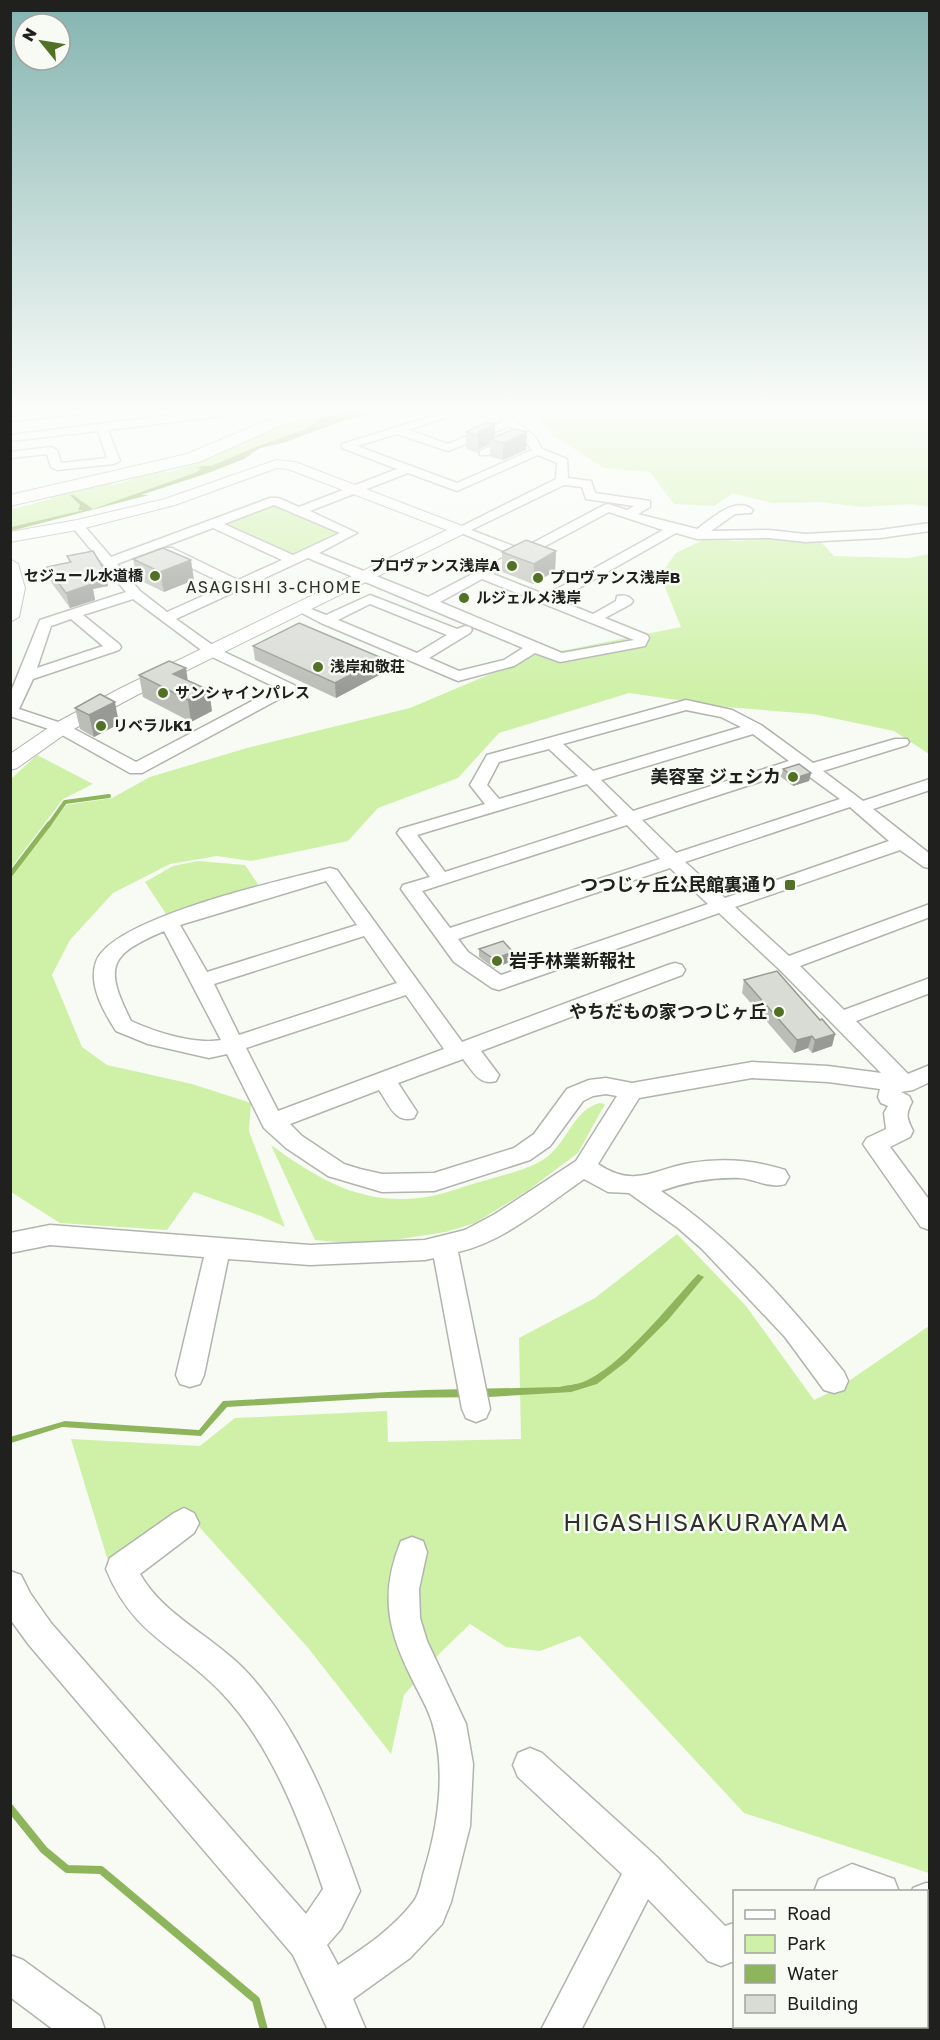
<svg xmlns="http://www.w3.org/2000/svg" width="940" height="2040" font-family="'Golos Text','Noto Sans JP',sans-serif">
  <rect width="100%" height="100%" fill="#f7fbf4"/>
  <g fill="#cef1a7">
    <path d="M 330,408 L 382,408 L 351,409 L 320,419 L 306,429 L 258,446 L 211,466 L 203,466 L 197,472 L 93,509 L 73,495 L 80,505 L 78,509 L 85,510 L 11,527 L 10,505 L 14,509 L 51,499 L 54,494 L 109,482 L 113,485 L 131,480 L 129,477 L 161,469 L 167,473 L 190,465 L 189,463 L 296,418 Z"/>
    <path d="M 538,408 L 929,408 L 929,507 L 911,504 L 862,507 L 820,502 L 772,503 L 733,493 L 714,506 L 674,504 L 650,472 L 604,468 L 554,436 L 532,412 Z"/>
    <path d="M 273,505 L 342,533 L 292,555 L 221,525 Z"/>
    <path d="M 786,537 L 818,539 L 834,556 L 908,558 L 929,554 L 929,754 L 894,731 L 813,714 L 726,707 L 629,693 L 499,733 L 458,778 L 378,808 L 348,841 L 251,861 L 217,856 L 170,864 L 113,893 L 70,940 L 52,975 L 82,1047 L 107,1065 L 192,1084 L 251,1103 L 249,1131 L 285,1227 L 261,1216 L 194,1192 L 167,1230 L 60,1223 L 11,1192 L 10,879 L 66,805 L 112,798 L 150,777 L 247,748 L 410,708 L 512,665 L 534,654 L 566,650 L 681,627 L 660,575 L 676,553 L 707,538 L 736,541 Z"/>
    <path d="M 37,755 L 93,784 L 63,799 L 11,868 L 11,779 Z"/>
    <path d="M 198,861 L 245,865 L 260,887 L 166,914 L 145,882 L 173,866 Z"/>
    <path d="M 600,1103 L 605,1104 L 578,1153 L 527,1191 L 475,1223 L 446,1232 L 387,1241 L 347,1243 L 315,1240 L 271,1145 C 319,1180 364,1207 426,1197 C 445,1194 464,1186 483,1181 C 503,1175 531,1169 547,1157 C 568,1141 574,1109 600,1103 Z"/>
    <path d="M 677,1234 L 746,1306 L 814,1400 L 837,1389 L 929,1326 L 929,1873 L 744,1813 L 580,1636 L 540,1651 L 506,1647 L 470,1624 L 441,1652 L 404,1695 L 391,1754 L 309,1649 L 184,1510 L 108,1561 L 71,1439 L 200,1446 L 235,1418 L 387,1411 L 388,1442 L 521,1439 L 519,1338 L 595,1298 Z"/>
  </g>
  <g fill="#8eb55c">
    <path d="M 399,408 L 345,420 L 283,443 L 260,448 L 244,459 L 208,473 L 141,495 L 149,495 L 145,496 L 11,531 L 11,527 L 84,510 L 78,510 L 80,505 L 70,495 L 73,495 L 93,509 L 197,472 L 201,468 L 194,469 L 202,466 L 211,466 L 258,446 L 306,429 L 320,419 L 351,409 Z"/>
    <path d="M 698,1274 L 704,1277 L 668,1320 L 627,1361 L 597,1384 L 571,1392 L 489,1397 L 381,1398 L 227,1407 L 201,1436 L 62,1427 L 11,1443 L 10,1437 L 65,1421 L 199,1430 L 223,1401 L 425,1390 L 560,1387 C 567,1385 575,1385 583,1382 C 620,1368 670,1304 698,1274 Z"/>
  </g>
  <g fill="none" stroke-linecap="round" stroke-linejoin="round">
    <path stroke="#8eb55c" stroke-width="4" d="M 48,826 L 65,802 L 109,796"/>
    <path stroke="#8eb55c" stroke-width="5" d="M 10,875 L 49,824"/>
    <path stroke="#8eb55c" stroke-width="8" d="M 10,1808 L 44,1850 L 67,1869 L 101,1870 L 256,2000 L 264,2030"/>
    <g stroke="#b1b4ae" stroke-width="3">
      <g id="minor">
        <path d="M 79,408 L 116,408 L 111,411 L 10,421 L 10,415 Z"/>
        <path d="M 228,408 L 246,408 L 220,416 L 108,430 L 120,461 L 114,464 L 57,470 L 51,467 L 47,454 L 10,458 L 10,452 L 51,447 L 57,450 L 61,463 L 107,458 L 98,431 L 10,441 L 10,435 Z"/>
        <path d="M 289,408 L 302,408 L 308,413 L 303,416 Z"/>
        <path d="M 458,408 L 471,409 L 408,430 L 448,444 L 504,421 L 500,416 L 501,414 L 509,414 L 536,438 L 542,449 L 567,459 L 568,478 L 591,481 L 595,493 L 650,501 L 650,507 L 638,514 L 697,529 C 711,519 736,495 753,510 L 751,513 L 735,514 L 711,531 L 769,530 L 805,534 L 880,530 L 930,523 L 930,531 L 880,538 L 805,542 L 769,538 L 697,539 L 676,533 L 558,600 L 593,614 L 616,601 L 617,596 C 623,595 629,595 633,601 L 631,604 L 605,618 L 647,635 L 649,638 L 645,646 L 560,662 L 535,653 L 514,666 L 458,681 L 321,623 L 294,609 L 301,605 L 326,615 L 370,595 L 457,629 L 465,626 L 470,627 L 472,630 L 470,633 L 429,658 L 459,671 L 504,660 L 523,648 L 308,558 L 176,619 L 218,649 L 294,685 L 297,688 L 294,691 L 142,773 L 130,773 L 55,731 L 10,716 L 10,694 L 40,620 L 126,592 L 73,528 L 71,525 L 73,522 L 81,522 L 111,557 L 270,498 L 278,498 L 299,507 L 397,469 L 342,448 L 342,444 ZM 510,426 L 521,436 L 513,436 L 480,451 L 480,455 L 488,455 L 521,440 L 521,436 L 532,450 L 457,483 L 357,446 L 397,434 L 448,451 ZM 538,455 L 557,463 L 556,479 L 454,530 L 511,554 L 428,597 L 319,553 L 357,533 L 310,511 L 408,473 L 457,491 ZM 564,485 L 582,487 L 586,499 L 634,506 L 627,510 L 608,504 L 604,505 L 521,549 L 471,530 ZM 274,505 L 340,533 L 293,555 L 224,524 ZM 609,512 L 663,530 L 546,595 L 493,574 ZM 213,528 L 282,560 L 238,580 L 172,548 L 162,548 L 161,551 L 162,554 L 227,585 L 167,612 L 140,591 L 117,564 ZM 482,579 L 634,640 L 562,653 L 440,602 ZM 133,599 L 208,655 L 277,688 L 136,762 L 67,725 L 19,709 L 33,679 L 119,650 L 121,647 L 119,644 L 83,615 ZM 370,604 L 447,635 L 417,653 L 338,620 ZM 71,619 L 103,646 L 37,668 L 51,626 Z"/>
        <path d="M 686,700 L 732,710 L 761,725 L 813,763 L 895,739 L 907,739 L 909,742 L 907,745 L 823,771 L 863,801 L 930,779 L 930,790 L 873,809 L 930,854 L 930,868 L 924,867 L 900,850 L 735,907 L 789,956 L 930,904 L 930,917 L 800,966 L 844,1010 L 930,978 L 930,993 L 856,1021 L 908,1074 L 930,1065 L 930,1082 L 913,1090 L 901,1092 L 909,1096 L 912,1102 C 905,1115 907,1118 913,1131 L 910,1137 L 890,1147 L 930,1201 L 930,1230 L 921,1227 L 863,1144 L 867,1138 L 886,1129 L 884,1113 L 888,1106 L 881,1103 L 878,1097 L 880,1089 L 828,1082 L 752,1078 L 639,1098 L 598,1164 C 635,1189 654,1169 690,1163 C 722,1158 755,1160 785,1170 L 789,1177 L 785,1184 C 770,1189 755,1179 740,1178 C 712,1177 686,1182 661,1191 C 733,1239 790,1305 844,1372 L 848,1381 L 844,1390 L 834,1393 L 824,1390 L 785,1337 L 702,1249 L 678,1228 L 629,1193 L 608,1192 L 584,1179 C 545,1206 505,1241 458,1252 L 490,1409 L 486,1418 L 476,1422 L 466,1418 L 462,1409 L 434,1258 L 425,1260 L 310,1265 L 228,1259 L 204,1375 L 200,1384 L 190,1387 L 180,1384 L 176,1375 L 204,1257 L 50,1245 L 10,1253 L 10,1233 L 50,1225 L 310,1245 L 425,1240 L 465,1230 L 495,1214 L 576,1161 L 617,1096 L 606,1094 L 593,1096 L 583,1101 L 550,1146 L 530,1160 L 434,1191 L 382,1192 L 328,1176 L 286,1148 L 264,1128 L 227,1054 L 209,1058 L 148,1044 L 116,1031 C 104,1012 88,985 96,962 C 111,918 283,880 330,868 L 337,870 L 462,1042 L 668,965 L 675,963 L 682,965 L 685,970 L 682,975 L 481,1051 L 499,1075 L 496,1081 C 479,1086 473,1071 463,1059 L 398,1083 L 417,1112 L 414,1118 C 395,1124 389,1104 379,1090 L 290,1124 L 302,1136 L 344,1164 L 360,1169 L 382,1174 L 434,1173 L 514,1148 L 534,1134 L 567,1089 L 589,1080 L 606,1078 L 632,1083 L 752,1062 L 828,1066 L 881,1073 L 779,969 L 719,913 L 499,990 L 492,988 L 454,962 L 401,889 L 403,885 L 430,877 L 397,833 L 400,829 L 485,804 L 470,785 L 487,755 ZM 686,710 L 721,717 L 741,727 L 593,771 L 563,744 ZM 753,734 L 789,761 L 633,811 L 601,780 ZM 549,749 L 578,776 L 499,799 L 487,785 L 499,762 ZM 799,769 L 840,799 L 676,853 L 642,820 ZM 587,784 L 618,816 L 445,872 L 417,835 ZM 850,807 L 889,841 L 725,898 L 685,862 ZM 627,825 L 660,859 L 450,928 L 422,891 ZM 670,868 L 708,904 L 501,975 L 468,952 L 458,939 ZM 326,881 L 357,925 L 207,972 L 180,925 ZM 164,931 L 221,1040 C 195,1045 155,1032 131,1021 C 104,967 108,955 164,931 ZM 364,936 L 397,983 L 239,1035 L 214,984 ZM 406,995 L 444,1049 L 278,1111 L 246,1048 Z"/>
        <path d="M 184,1508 L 194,1513 L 199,1523 L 194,1533 L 140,1574 C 164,1616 211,1635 244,1669 C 301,1728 333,1815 360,1891 L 341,1929 L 327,1945 L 338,1965 C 365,1947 394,1928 414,1901 C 419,1894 421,1883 423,1875 C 438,1827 447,1772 432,1722 C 427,1706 418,1692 411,1677 C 387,1629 380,1592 401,1541 L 412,1537 L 423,1541 L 427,1552 L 419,1589 L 420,1618 L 427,1641 L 466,1724 L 473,1764 L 470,1826 L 451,1902 L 442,1924 L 410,1958 L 353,1999 L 366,2030 L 328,2030 L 293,1955 L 29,1645 L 10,1619 L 10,1571 L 21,1575 L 30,1593 L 51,1623 L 306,1914 L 323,1889 C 301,1822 270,1742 220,1691 C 175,1645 133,1635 106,1569 L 110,1558 L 174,1513 Z"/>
        <path d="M 530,1748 L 542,1753 L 657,1857 L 725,1926 L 734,1923 L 734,1961 L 721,1966 L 708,1961 L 648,1899 L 581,2030 L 541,2030 L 622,1874 L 518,1777 L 513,1765 L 518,1753 Z"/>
        <path d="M 852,1864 L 894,1879 L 899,1892 L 814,1892 L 819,1879 Z"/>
        <path d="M 926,1883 L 930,1883 L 930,1919 L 926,1919 L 926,1892 L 912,1892 L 913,1888 Z"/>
        <path d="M 10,1955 L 23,1960 L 100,2016 L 105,2030 L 54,2030 L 10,1997 Z"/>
        <path d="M 785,2026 L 829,2026 L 828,2030 L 784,2030 Z"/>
      </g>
    </g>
    <g stroke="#b1b4ae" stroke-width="2">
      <g id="tertiary">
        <path d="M 276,460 L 295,462 L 465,527 L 468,530 L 465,533 L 135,696 L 68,732 L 17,768 L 10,770 L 10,754 L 54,724 L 121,688 L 447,530 L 288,469 L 277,468 L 175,505 L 77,530 L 10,542 L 10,532 L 77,520 L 165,499 Z"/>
        <path d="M 10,559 L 18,564 L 25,588 L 19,617 L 10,622 Z"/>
      </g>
    </g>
    <g stroke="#b1b4ae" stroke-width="2">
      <path id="primary" d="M 304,408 L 328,408 L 326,411 L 282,425 L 199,462 L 10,506 L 10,495 L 187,454 L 270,419 Z"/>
    </g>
    <use href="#minor" fill="#fff" fill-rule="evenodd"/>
    <use href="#tertiary" fill="#fff" fill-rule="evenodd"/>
    <use href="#primary" fill="#fff" fill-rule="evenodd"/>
  </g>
  <g fill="#bbbdb7">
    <path d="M 495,424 L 495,437 L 527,432 L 526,450 L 503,460 L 490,457 L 490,444 L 479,449 L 478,453 L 466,449 L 466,432 Z"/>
    <path d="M 556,551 L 555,571 L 533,584 L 502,572 L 502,552 Z"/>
    <path d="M 67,556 L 105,571 L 108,586 L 93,589 L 95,600 L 70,608 L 51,582 L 47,567 L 69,562 Z"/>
    <path d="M 133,559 L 194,580 L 164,592 L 137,579 Z"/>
    <path d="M 253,646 L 383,673 L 336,698 L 255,660 Z"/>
    <path d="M 139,675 L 188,680 L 212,711 L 191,722 L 143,697 Z"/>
    <path d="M 75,708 L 119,724 L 94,737 L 80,729 Z"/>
    <path d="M 783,769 L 811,773 L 809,781 L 793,786 L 781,777 Z"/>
    <path d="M 479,949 L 513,961 L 494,968 L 479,957 Z"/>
    <path d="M 744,980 L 820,1020 L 835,1034 L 832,1046 L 812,1053 L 808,1048 L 794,1053 L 742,993 Z"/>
  </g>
  <g fill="#989a95">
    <path d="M 495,424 L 495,440 L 490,439 L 490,444 L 479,449 L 478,453 L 478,435 L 479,431 Z"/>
    <path d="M 527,432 L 526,450 L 503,460 L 503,443 Z"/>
    <path d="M 556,551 L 555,571 L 533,584 L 534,564 Z"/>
    <path d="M 191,560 L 194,580 L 164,592 L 160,572 Z"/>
    <path d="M 105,571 L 108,586 L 93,589 L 95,600 L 70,608 L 66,593 L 81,576 Z"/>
    <path d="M 382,658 L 383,673 L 336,698 L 335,683 Z"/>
    <path d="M 186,668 L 189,689 L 173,674 Z"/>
    <path d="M 209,690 L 212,711 L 191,722 L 188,700 Z"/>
    <path d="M 115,702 L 119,724 L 94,737 L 89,715 Z"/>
    <path d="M 811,773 L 809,781 L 793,786 L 795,778 Z"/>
    <path d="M 513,952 L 513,961 L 494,968 L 494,959 Z"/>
    <path d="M 835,1034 L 832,1046 L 812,1053 L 815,1040 Z"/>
    <path d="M 812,1036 L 808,1048 L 794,1053 L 797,1040 Z"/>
  </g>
  <g fill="#d9dcd5" stroke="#989a95" stroke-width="1.5">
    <path d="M 487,422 L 495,424 L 479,431 L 478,435 L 466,432 Z"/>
    <path d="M 514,429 L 527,432 L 503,443 L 490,439 Z"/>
    <path d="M 526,540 L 556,551 L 534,564 L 502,552 Z"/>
    <path d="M 163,548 L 191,560 L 160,572 L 133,559 Z"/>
    <path d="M 93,551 L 105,571 L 81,576 L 92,584 L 66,593 L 47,567 L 71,562 L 67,556 Z"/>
    <path d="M 299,623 L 382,658 L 335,683 L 253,646 Z"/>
    <path d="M 169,661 L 186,668 L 173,674 L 209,690 L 188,700 L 139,675 Z"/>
    <path d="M 100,694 L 115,702 L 89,715 L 75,708 Z"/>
    <path d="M 799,764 L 811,773 L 795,778 L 783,769 Z"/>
    <path d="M 503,941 L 513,952 L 494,959 L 479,949 Z"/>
    <path d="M 777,971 L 820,1020 L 822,1019 L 835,1034 L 815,1040 L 812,1036 L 797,1040 L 744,980 Z"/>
  </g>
  <linearGradient id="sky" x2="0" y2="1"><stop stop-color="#84b4b0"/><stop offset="0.59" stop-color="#fbfdfa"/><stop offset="1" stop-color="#fbfdfa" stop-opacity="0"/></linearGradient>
  <rect width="940" height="694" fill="url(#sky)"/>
  <g fill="#527126" stroke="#f7fbf4" stroke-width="2">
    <circle cx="512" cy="566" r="6"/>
    <circle cx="155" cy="576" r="6"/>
    <circle cx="538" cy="578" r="6"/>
    <circle cx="464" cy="598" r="6"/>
    <circle cx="318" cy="667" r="6"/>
    <circle cx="163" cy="693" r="6"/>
    <circle cx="101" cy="726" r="6"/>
    <circle cx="793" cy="777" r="6"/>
    <rect x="784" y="879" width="12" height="12" rx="3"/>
    <circle cx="497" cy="961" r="6"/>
    <circle cx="779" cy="1012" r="6"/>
  </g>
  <g text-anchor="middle" stroke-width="5" stroke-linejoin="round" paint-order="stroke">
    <g font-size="15" font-weight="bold" fill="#20211f" stroke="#f7fbf4" text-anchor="start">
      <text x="500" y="571" text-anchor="end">プロヴァンス浅岸A</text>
      <text x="143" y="581" text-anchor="end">セジュール水道橋</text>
      <text x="550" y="583">プロヴァンス浅岸B</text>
      <text x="476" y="603">ルジェルメ浅岸</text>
      <text x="330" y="672">浅岸和敬荘</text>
      <text x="175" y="698">サンシャインパレス</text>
      <text x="113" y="731">リベラルK1</text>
    </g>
    <g font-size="16" letter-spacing="1.5" fill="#2e302c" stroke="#f7fbf4">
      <text x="274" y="593">ASAGISHI 3-CHOME</text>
    </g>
    <g font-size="18" font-weight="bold" fill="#20211f" stroke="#f7fbf4" text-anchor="end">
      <text x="781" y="783">美容室 ジェシカ</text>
      <text x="778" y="891">つつじヶ丘公民館裏通り</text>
      <text x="509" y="967" text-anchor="start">岩手林業新報社</text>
      <text x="767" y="1018">やちだもの家つつじヶ丘</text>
    </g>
    <g font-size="24" letter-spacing="1.5" fill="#2e302c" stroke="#f7fbf4">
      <text x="706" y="1531">HIGASHISAKURAYAMA</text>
    </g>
  </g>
  <rect width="940" height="2040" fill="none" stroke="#20211f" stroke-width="24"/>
  <rect x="733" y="1890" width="195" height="138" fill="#f7fbf4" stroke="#a1a49f" stroke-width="1.5"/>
  <rect x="745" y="1910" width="30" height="9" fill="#ffffff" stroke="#a1a49f" stroke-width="1.5"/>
  <text x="787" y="1920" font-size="18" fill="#20211f">Road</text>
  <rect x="745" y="1935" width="30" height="18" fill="#cef1a7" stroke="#a1a49f" stroke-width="1.5"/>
  <text x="787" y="1950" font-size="18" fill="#20211f">Park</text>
  <rect x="745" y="1965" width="30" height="18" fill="#8eb55c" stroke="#a1a49f" stroke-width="1.5"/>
  <text x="787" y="1980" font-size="18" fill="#20211f">Water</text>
  <rect x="745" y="1995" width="30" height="18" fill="#d9dcd5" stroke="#a1a49f" stroke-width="1.5"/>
  <text x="787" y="2010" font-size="18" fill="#20211f">Building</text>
  <g transform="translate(42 42) rotate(300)"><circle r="28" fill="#f7fbf4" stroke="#a1a49f" stroke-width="1.5"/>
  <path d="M0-4.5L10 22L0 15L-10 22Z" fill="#527126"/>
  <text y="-9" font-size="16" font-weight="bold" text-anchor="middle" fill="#20211f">N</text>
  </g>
</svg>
